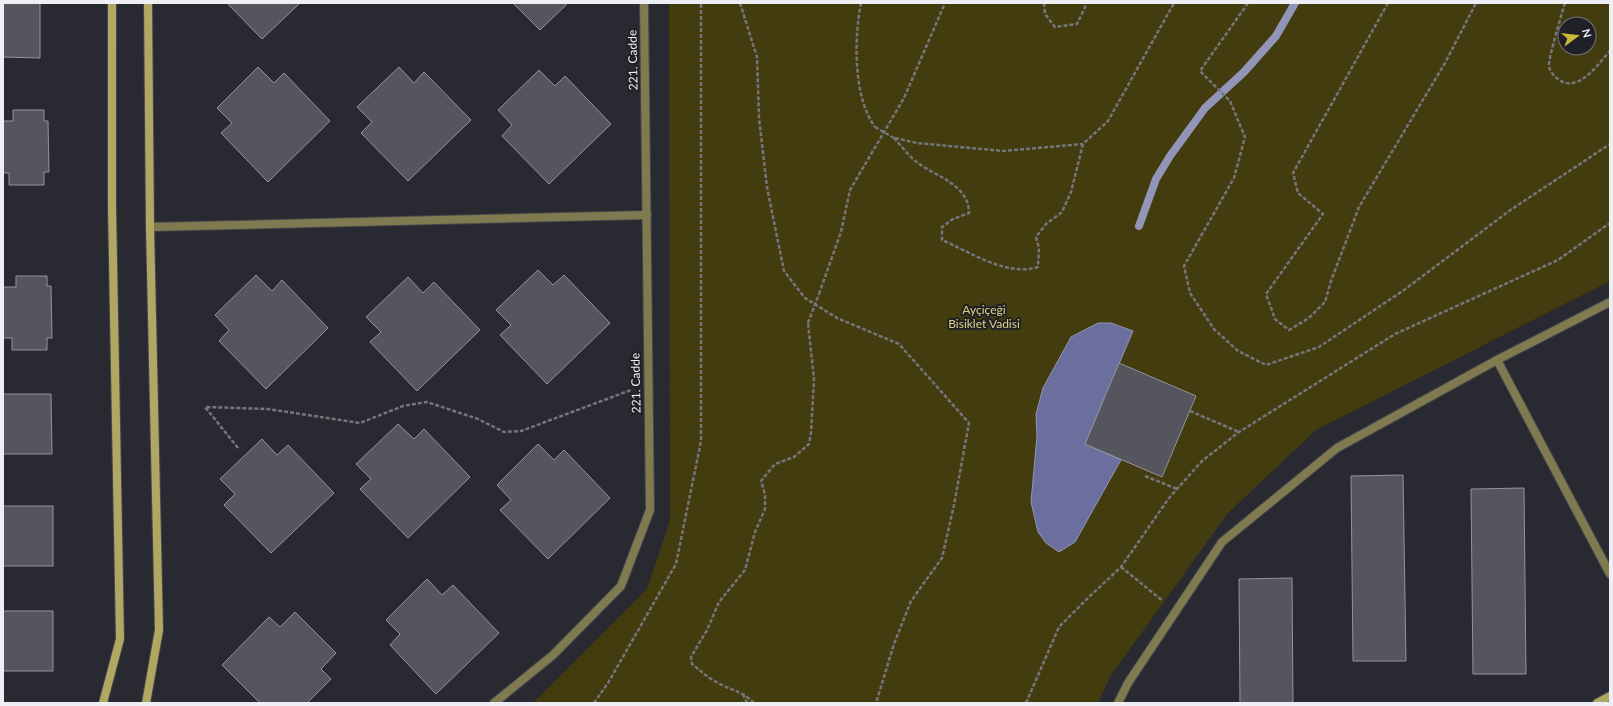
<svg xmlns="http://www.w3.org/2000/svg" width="1613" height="706" font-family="Lato,sans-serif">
  <rect width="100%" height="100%" fill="#292a31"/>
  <path fill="#433c0e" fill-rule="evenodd" d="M 669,3 L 1610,3 L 1610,281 L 1316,430 L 1228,513 L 1111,675 L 1098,703 L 533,703 L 647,589 L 670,521 ZM 1565,24 L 1589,24 L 1589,48 L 1565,48 Z"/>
  <path fill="#6b6f9e" stroke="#9295b8" d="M 1098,323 L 1111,323 L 1133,331 L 1085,444 L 1121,460 L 1075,542 L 1059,552 L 1046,543 L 1038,532 L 1031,502 L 1037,436 L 1036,414 L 1043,388 L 1071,337 Z"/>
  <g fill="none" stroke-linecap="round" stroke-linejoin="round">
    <path stroke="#9295b8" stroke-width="8" d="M 1139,226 L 1156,179 L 1170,156 L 1205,108 L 1244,72 L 1276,36 L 1295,3"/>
  </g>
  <g fill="#54555d" stroke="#93949d">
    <path d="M 3,3 L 40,3 L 40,58 L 3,57 Z"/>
    <path d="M 227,3 L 300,3 L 262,39 Z"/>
    <path d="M 513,3 L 568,3 L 540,30 Z"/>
    <path d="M 258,67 L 274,83 L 284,73 L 330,121 L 268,182 L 221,133 L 232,123 L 217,108 Z"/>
    <path d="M 399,67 L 414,83 L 424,72 L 471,120 L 408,181 L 361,133 L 372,122 L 357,107 Z"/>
    <path d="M 539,70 L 555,86 L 565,76 L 611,124 L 549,184 L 502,136 L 512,125 L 498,110 Z"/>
    <path d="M 13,110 L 44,110 L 44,121 L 48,121 L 49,172 L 44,172 L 44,185 L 9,185 L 9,173 L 3,173 L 3,121 L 13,121 Z"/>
    <path d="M 538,270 L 553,285 L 564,275 L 610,323 L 547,384 L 500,335 L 511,325 L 496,310 Z"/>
    <path d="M 256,275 L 272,291 L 282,280 L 328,328 L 266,389 L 219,341 L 229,330 L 215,315 Z"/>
    <path d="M 16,276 L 47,276 L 47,286 L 51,286 L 52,338 L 47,338 L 47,350 L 12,350 L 12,338 L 3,338 L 3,287 L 16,287 Z"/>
    <path d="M 408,277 L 423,293 L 434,282 L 480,330 L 417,391 L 370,342 L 381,332 L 366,317 Z"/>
    <path d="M 1119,363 L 1196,396 L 1162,477 L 1085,444 Z"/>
    <path d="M 3,394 L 51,394 L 52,454 L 3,454 Z"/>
    <path d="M 398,424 L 414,439 L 424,429 L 470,477 L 408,538 L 360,489 L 371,479 L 356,464 Z"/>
    <path d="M 262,439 L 277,455 L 288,445 L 334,493 L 271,553 L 224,505 L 235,494 L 220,479 Z"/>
    <path d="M 538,444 L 554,460 L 564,450 L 610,498 L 548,559 L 500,510 L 511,500 L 497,485 Z"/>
    <path d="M 1403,475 L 1406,661 L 1353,661 L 1351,476 Z"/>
    <path d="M 1524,488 L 1526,674 L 1473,674 L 1471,489 Z"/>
    <rect x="3" y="506" width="50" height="60"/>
    <path d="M 1292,578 L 1293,703 L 1240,703 L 1239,579 Z"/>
    <path d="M 427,579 L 442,595 L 453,585 L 499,633 L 436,694 L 390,645 L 400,634 L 386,620 Z"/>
    <rect x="3" y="611" width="50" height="60"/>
    <path d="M 295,612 L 336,653 L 321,669 L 331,679 L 307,703 L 260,703 L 222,665 L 269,617 L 280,627 Z"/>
  </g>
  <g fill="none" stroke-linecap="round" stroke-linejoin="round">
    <g stroke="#45464c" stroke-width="10">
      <g id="street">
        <path d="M 150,227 L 647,215"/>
        <path d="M 1497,360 L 1610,574"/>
        <path d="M 494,703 L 553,655 L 621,586 L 650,510 L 644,3"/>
        <path d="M 1118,703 L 1128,683 L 1222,542 L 1337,448 L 1497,360 L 1610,302"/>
      </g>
    </g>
    <g stroke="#45464c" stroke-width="10">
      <g id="secondary">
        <path d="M 103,703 L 120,639 L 112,207 L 112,3"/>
        <path d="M 146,703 L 159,630 L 150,227 L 148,3"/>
        <path d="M 1597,703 L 1610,696"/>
      </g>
    </g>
    <g stroke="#75767c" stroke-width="2.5" stroke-dasharray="4 2" stroke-linecap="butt">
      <path d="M 740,3 L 757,57 L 759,118 L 767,187 L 784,271 L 805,298 L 837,318 L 899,344 L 969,423 L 954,505 L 942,558 L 911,601 L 894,644 L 876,703"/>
      <path d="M 861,3 C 854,38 853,97 875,127"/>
      <path d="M 1044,3 L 1045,14 L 1055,27 L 1077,24 L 1087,3"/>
      <path d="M 1248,3 L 1200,71 L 1230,101 L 1245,137 L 1234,178 L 1184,266 L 1190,293 L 1214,329 L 1238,351 L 1266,365 L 1319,347 L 1404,290 L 1509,211 L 1610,144"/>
      <path d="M 1388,3 L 1293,173 L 1298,193 L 1323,214 L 1266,294 L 1275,319 L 1289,330 L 1309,318 L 1325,302 L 1331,281 L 1359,207 L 1445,63 L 1476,3"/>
      <path d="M 1565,3 C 1562,13 1548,59 1549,66 C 1550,72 1554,76 1559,80 C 1579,93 1598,64 1610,51"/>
      <path d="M 894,138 C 902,146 909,157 918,163 C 937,177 969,185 969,213 L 953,219 L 942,227 L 942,240 C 970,252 1007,277 1038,267 L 1039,248 L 1036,237 L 1046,224 L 1062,212 L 1071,192 L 1083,144 L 1108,121 L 1174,3"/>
      <path d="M 895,138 L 917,143 L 1003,151 L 1083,144"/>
      <path d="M 819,294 L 841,232 L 850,190 L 904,98 L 945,3"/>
      <path d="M 1190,411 L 1239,432"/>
      <path d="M 238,448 L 205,407 L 268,409 L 360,423 L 403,406 L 427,402 L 478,419 L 504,432 L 521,431 L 631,390"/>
      <path d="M 1145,476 L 1177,489"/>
      <path d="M 1121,567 L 1163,601"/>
      <path d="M 743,694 L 747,703"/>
      <path d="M 594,703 L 608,683 L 676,564 L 701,441 L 701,3"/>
      <path d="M 754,703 C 742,691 731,690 718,683 C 708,678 701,671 692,664 L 691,657 L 707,630 L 719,602 L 745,570 L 755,532 L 765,509 L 765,494 L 761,481 L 775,464 L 794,457 L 809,444 L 811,433 L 814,379 L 808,323"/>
      <path d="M 1026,703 L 1059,627 L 1090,596 L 1121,567 L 1169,498 L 1202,461 L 1239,432 L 1395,334 L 1558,260 L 1610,223"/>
    </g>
    <use href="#street" stroke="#807a50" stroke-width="8"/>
    <use href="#secondary" stroke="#b0a762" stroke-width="8"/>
    <g stroke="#75767c" stroke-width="2.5" stroke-dasharray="4 2" stroke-linecap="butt">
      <path d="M 875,127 L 894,138"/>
      <path d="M 808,323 L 819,294"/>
    </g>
  </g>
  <g text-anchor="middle" stroke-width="4" stroke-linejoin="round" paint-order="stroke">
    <g font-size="12" fill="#eeeff4" stroke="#202027">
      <text transform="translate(633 60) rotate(-91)" y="4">221. Cadde</text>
      <text transform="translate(636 383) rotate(-91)" y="4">221. Cadde</text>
    </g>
    <g font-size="12" fill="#ded281" stroke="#202027">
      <text x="984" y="314">Ayçiçeği<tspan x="984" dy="14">Bisiklet Vadisi</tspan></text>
    </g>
  </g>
  <rect width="1613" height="706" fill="none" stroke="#eeeff4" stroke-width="8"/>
  <g transform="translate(1577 36) rotate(75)"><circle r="19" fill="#202027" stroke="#727379"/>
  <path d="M0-3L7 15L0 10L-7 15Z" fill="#cbba39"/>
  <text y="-6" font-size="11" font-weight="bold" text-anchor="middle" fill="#eeeff4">N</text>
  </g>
</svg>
